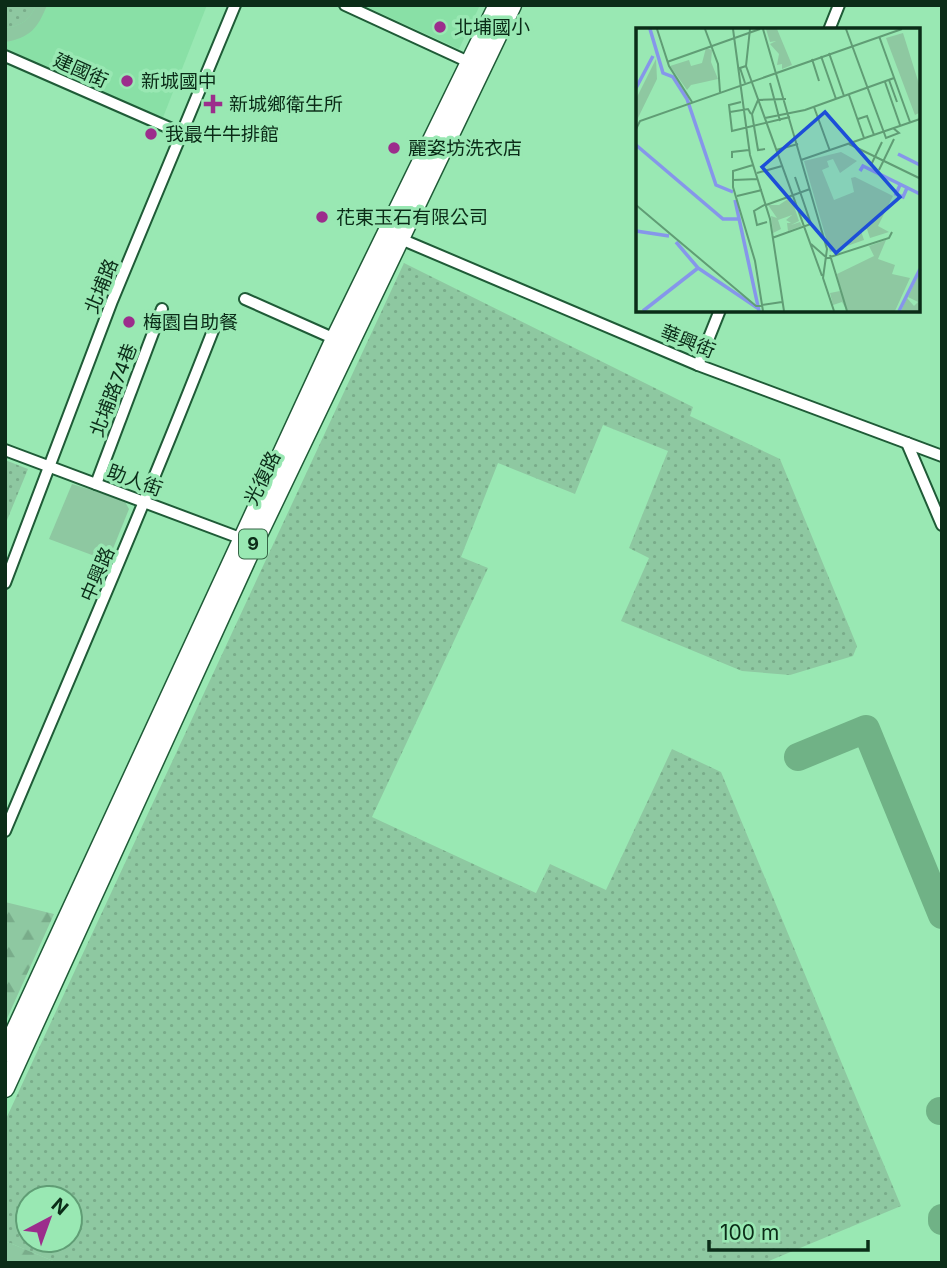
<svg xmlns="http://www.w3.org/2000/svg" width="947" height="1268" font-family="Inter,'Noto Sans TC',sans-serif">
  <defs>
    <pattern id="grass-dots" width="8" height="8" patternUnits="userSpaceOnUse" patternTransform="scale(1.75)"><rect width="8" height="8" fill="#8ec8a1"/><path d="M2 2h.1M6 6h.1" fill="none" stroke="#79ac8a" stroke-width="1.8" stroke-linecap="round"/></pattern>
    <pattern id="forest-firs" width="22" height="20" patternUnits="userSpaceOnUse" patternTransform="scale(1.75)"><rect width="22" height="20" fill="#8ec8a1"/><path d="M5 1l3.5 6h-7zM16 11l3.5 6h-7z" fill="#79ac8a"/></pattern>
  </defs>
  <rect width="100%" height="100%" fill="#99e8b3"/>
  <g fill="#89e0a6">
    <path d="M 5,5 L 207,5 L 162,120 L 5,48 Z"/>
    <path d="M 362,5 L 480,5 L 459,49 Z"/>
  </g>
  <g fill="url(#grass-dots)" fill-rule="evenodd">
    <path d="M 5,5 L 36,5 C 30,20 21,26 5,28 Z"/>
    <path d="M 404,263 L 693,407 L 690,416 L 780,459 L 857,646 L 853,656 L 790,675 L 742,671 L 621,621 L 649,558 L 629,548 L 668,451 L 603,425 L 575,494 L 498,463 L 461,557 L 488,568 L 372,817 L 536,893 L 550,864 L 606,890 L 672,749 L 721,772 L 901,1206 L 764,1263 L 58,1263 L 5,1241 L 5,1121 ZM 28,1198 L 70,1198 L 70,1240 L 28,1240 Z"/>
    <path d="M 5,460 L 28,469 L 5,525 Z"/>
  </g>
  <g fill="url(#forest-firs)">
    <path d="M 5,902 L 54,914 L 5,1023 Z"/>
    <path d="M 5,1241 L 58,1263 L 5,1263 Z"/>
  </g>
  <g fill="#8ec8a1">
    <path d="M 36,5 L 47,5 C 38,28 30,38 5,42 L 5,28 C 21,26 30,20 36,5 Z"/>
    <path d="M 72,484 L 124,500 L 129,509 L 108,561 L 49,539 Z"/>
  </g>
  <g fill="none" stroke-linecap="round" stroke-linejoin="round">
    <g stroke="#70b286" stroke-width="28">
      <path d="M 798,757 L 866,729 L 942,915"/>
      <path d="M 940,1111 L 942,1111"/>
      <path d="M 942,1218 L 942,1221"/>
    </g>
    <g stroke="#1f5b37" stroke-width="14">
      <g id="minor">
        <path d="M 345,5 L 473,64"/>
        <path d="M 829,30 L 839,5"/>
        <path d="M 5,56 L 181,133"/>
        <path d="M 396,237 L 698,365 L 942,456"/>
        <path d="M 245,299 L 335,339"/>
        <path d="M 698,365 L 720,310"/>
        <path d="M 907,443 L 942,525"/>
        <path d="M 5,450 L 248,541"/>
        <path d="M 96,484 L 162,309"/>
        <path d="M 5,583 L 112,301 L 235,5"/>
        <path d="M 5,831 C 76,663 148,497 214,328"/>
      </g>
    </g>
    <g stroke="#1f5b37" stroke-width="21">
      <g id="primary">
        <path d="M 5,1053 L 335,339 L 498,5"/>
        <path d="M 5,1088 L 254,543 L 512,5"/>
      </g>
    </g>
    <use href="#minor" stroke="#fff" stroke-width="10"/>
    <use href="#primary" stroke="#fff" stroke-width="18"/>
  </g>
  <g fill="#9c2d8c" stroke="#99e8b3" stroke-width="2.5">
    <circle cx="440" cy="27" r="7"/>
    <circle cx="127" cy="81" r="7"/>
    <path d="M209.5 93.5h7v7h7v7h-7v7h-7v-7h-7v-7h7z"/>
    <circle cx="151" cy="134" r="7"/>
    <circle cx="394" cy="148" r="7"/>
    <circle cx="322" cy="217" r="7"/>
    <circle cx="129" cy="322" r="7"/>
  </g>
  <g text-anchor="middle" stroke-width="7" stroke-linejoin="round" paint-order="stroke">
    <rect fill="#99e8b3" stroke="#366446" stroke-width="2" x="239" y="529.5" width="28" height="29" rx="5"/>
    <g font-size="18" font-weight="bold" fill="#0b2c18">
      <text x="253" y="550">9</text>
    </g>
    <g font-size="19" fill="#0b2c18" stroke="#99e8b3" text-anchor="start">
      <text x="454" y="34">北埔國小</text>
      <text x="141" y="88">新城國中</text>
      <text x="229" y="111">新城鄉衛生所</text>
      <text x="165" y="141">我最牛牛排館</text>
      <text x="408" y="155">麗姿坊洗衣店</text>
      <text x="336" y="224">花東玉石有限公司</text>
      <text x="143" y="329">梅園自助餐</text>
    </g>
    <g font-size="19" fill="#0b2c18" stroke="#99e8b3">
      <text transform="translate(81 70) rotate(24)" y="7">建國街</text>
      <text transform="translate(101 286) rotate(-68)" y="7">北埔路</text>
      <text transform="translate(688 341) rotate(22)" y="7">華興街</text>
      <text transform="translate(113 390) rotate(-69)" y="7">北埔路74巷</text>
      <text transform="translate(262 478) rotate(-64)" y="7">光復路</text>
      <text transform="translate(135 480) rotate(20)" y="7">助人街</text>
      <text transform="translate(97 574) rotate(-67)" y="7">中興路</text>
    </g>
  </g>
  <g transform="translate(636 28)">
    <rect width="284" height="284" fill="#99e8b3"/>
    <path d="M 20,31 L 21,51 L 0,94 L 0,71 ZM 205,124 L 221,133 L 204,145 L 197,131 L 191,133 L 193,139 L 186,142 L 198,172 L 218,164 L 215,150 L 219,149 L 257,168 L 242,198 L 253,204 L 234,210 L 231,201 L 225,203 L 228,212 L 194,224 L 168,133 ZM 155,169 L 163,193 L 155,197 L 164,194 L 166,198 L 152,203 L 151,195 L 155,195 L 150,192 L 156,187 L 142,192 L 145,201 L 137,205 L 135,188 L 141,190 L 132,177 L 143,177 ZM 250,212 L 242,231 L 259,237 L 256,246 L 274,250 L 259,283 L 211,283 L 206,274 L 197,277 L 194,265 L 204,263 L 201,246 L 238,228 L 233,218 ZM 283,246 L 283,283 L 265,283 L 271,270 L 278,278 L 282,274 L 272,269 Z" fill="#8ec8a1"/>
    <path d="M 267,5 L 283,56 L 283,85 L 279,87 L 250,10 ZM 70,20 L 76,22 L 75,34 L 82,51 L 55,57 L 51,62 L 34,38 L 53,32 L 55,38 L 66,35 Z" fill="#8ec8a1"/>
    <path d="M 130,1 L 141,1 L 156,37 L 146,41 L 146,36 L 141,37 L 143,26 L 134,16 L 140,13 L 134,14 Z" fill="#8ec8a1"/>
    <path fill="none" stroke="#8696ea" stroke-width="3.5" d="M 14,1 L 27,45 L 37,49 L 51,71 L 80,157 L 97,164M 0,60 L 17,28M 0,117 L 87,191 L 104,191M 262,126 L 284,137M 224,143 L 227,138 L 284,166M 264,157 L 260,166 L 267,169 L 271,160M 99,172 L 123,283M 0,203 L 33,208M 40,214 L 62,240 L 123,281M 7,283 L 62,240M 263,283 L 284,241"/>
    <path fill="none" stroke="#609d75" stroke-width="2" d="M 21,1 L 33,38 L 56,74M 69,1 L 82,36 L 84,64M 97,1 L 114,127 L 134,191 L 148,283M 114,1 L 110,38 L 186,248M 127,1 L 191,221 L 187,250 L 198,283M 210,1 L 250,110 L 263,105 L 257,100M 243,8 L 274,94M 193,25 L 208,68M 185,28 L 200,71M 176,31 L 183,53M 31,34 L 124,1M 253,52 L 261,74M 249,54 L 264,97M 109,55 L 104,40 L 110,38M 134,55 L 144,93M 213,67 L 228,110M 105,74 L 93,77 L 96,103 L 154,89M 178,79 L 194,123M 94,84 L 112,81 L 115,86M 129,90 L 169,82 L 258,50M 222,91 L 231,88 L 238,107M 0,101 L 4,93 L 266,1M 213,116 L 283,150M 129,121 L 122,122 L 116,86 L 122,72 L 150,71M 140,122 L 162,116M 96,130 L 96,124 L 113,122M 165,132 L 284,91M 117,137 L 97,143 L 97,159 L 119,233 L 127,283M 235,137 L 246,114M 243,142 L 258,111M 121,145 L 146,138M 97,152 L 122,151M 101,168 L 126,162M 130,176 L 118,183 L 121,197 L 131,194M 0,177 L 120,278 L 146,274M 130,177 L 174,161M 136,210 L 175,196 L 159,149M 175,216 L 191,230 L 253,210 L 256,204M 194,227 L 211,283"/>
    <path fill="#1d4ed8" fill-opacity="0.15" stroke="#1d4ed8" stroke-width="3.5" d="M 189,84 L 264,169 L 200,225 L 126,139 Z"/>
    <rect width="284" height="284" fill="none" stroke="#0b2c18" stroke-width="3.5"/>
  </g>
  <rect width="947" height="1268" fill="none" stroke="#0b2c18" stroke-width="14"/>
  <g transform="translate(49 1219) rotate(41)"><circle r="33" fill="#99e8b3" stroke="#609d75" stroke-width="2"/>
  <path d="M0-5L12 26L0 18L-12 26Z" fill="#9c2d8c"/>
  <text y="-10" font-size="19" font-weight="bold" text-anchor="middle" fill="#0b2c18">N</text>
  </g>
  <path d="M709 1240v10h159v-10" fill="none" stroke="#0b2c18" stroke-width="3.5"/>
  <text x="720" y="1240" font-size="21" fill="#0b2c18" stroke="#99e8b3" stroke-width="5" paint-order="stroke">100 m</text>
</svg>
